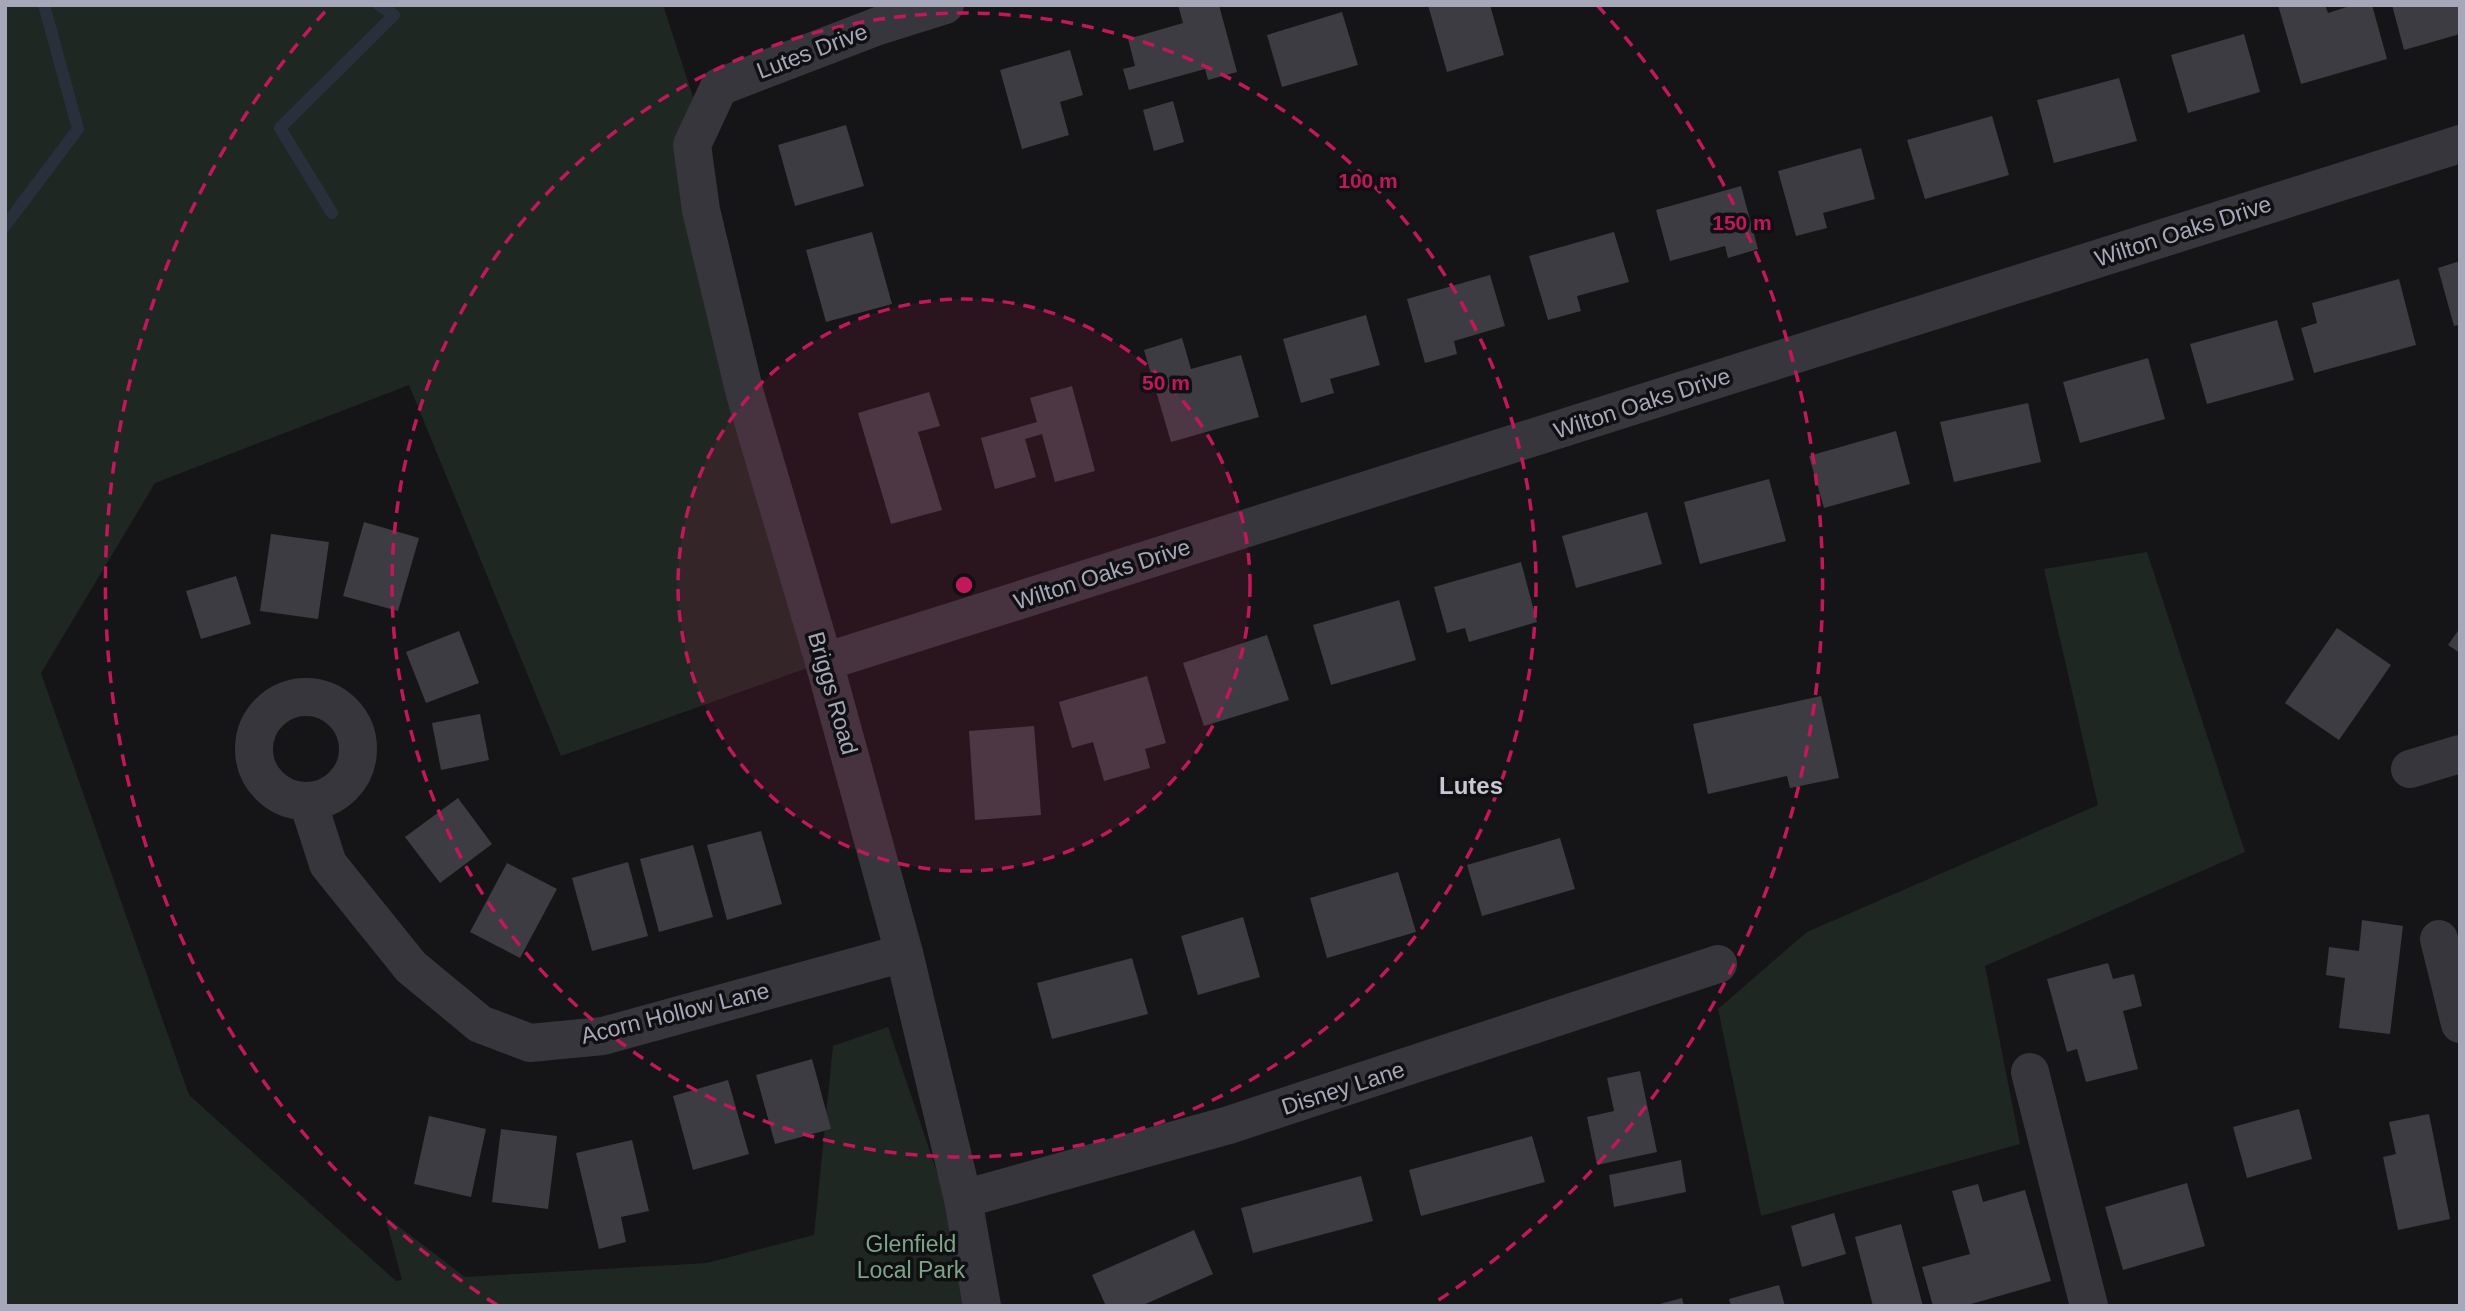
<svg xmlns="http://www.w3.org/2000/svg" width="2465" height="1311" font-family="Helvetica,sans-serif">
  <rect width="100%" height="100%" fill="#151517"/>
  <g fill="#1f2722">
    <path d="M 5,5 L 663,5 L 696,106 L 824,662 L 561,756 L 409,385 L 155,483 L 41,673 L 189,1095 L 396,1281 L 402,1280 L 385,1216 L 465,1277 L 707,1263 L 814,1235 L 833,1046 L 888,1027 L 982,1306 L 5,1306 Z"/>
    <path d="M 2147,552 L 2245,852 L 1985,966 L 2020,1144 L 1761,1216 L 1718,1009 L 1807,932 L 2098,805 L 2044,569 Z"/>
  </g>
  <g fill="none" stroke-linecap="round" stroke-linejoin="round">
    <g stroke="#2a303b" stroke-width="12">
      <path d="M 332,213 L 280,128 L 394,15 L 379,5"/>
      <path d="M 5,226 L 78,129 L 44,5"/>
    </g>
  </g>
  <g fill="#3d3c42">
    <path d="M 1178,5 L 1219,5 L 1237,72 L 1208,80 L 1205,69 L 1129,90 L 1123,69 L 1135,66 L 1128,39 L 1183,23 Z"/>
    <path d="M 1428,5 L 1490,5 L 1504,55 L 1447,72 Z"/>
    <path d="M 2278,5 L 2325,5 L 2328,13 L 2353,5 L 2372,5 L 2387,59 L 2301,84 Z"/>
    <path d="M 2392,5 L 2460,5 L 2460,34 L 2404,50 Z"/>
    <path d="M 1342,12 L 1358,65 L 1282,87 L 1267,35 Z"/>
    <path d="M 2244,34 L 2260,92 L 2188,113 L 2171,55 Z"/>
    <path d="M 1070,50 L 1083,95 L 1060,102 L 1069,135 L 1022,149 L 1000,70 Z"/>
    <path d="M 2119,78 L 2137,141 L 2054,163 L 2037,100 Z"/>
    <path d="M 1173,101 L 1184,142 L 1154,151 L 1143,110 Z"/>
    <path d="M 1992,116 L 2009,175 L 1925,199 L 1907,140 Z"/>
    <path d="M 846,125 L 864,186 L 795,206 L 778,145 Z"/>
    <path d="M 1861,148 L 1875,199 L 1823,213 L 1827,228 L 1796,236 L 1778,171 Z"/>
    <path d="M 1741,186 L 1758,249 L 1728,258 L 1725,246 L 1670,261 L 1656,210 Z"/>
    <path d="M 872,232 L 892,304 L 826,322 L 806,250 Z"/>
    <path d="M 1614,232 L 1629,282 L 1577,296 L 1581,311 L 1548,320 L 1529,256 Z"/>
    <path d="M 2460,261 L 2460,325 L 2454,326 L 2438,268 Z"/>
    <path d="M 1490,275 L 1505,326 L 1454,341 L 1457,354 L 1425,363 L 1407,299 Z"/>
    <path d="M 2399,279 L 2416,345 L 2314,373 L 2301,328 L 2317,323 L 2312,303 Z"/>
    <path d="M 1366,315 L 1380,365 L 1330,379 L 1334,393 L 1301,403 L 1283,339 Z"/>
    <path d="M 2277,320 L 2294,380 L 2207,404 L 2190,344 Z"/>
    <path d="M 1182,338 L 1191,369 L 1241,355 L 1259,417 L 1171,442 L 1144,350 Z"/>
    <path d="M 2148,358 L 2165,419 L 2080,443 L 2063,382 Z"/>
    <path d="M 1072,386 L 1095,471 L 1055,482 L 1042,434 L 1025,439 L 1036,477 L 995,489 L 981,438 L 1037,422 L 1030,398 Z"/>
    <path d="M 929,392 L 940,426 L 918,432 L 942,510 L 891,524 L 858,413 Z"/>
    <path d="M 2028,403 L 2041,462 L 1954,482 L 1940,422 Z"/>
    <path d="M 1896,431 L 1910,484 L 1824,508 L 1809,456 Z"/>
    <path d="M 1769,479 L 1786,541 L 1700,564 L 1684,502 Z"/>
    <path d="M 1647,512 L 1662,564 L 1576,588 L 1562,536 Z"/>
    <path d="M 364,522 L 419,538 L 398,611 L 343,596 Z"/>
    <path d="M 271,534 L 329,542 L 318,619 L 260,611 Z"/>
    <path d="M 1521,562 L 1537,622 L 1469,642 L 1465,628 L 1447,633 L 1434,587 Z"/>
    <path d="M 236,576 L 251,624 L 201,639 L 186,591 Z"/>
    <path d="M 1399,600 L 1416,660 L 1331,685 L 1313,625 Z"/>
    <path d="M 2337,628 L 2391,665 L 2339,740 L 2285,703 Z"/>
    <path d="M 2460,628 L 2460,653 L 2448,645 Z"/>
    <path d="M 459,631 L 479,683 L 426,703 L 406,652 Z"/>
    <path d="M 1267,635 L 1289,700 L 1204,726 L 1183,663 Z"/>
    <path d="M 1147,676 L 1166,743 L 1145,749 L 1150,768 L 1104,781 L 1093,742 L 1072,748 L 1059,702 Z"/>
    <path d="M 1821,696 L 1839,778 L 1790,788 L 1787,776 L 1708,794 L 1693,724 Z"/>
    <path d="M 480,714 L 489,760 L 441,770 L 432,723 Z"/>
    <path d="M 1034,726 L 1041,815 L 975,820 L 969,731 Z"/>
    <path d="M 458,798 L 492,844 L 440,883 L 405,837 Z"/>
    <path d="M 761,831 L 782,904 L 727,920 L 707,845 Z"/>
    <path d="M 1560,838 L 1575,889 L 1482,916 L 1467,865 Z"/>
    <path d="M 693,845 L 713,917 L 659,932 L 640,859 Z"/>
    <path d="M 628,862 L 648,936 L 592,951 L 572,878 Z"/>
    <path d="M 507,863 L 557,889 L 520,958 L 470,932 Z"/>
    <path d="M 1398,872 L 1416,932 L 1327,958 L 1310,898 Z"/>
    <path d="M 1243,917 L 1260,977 L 1198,995 L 1181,936 Z"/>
    <path d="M 2362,920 L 2403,926 L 2390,1034 L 2339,1028 L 2345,978 L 2326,975 L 2329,947 L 2359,951 Z"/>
    <path d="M 1132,958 L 1148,1014 L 1052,1039 L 1037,983 Z"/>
    <path d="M 2108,963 L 2113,979 L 2134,974 L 2142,1006 L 2123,1011 L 2138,1069 L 2086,1082 L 2077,1049 L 2067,1052 L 2047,979 Z"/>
    <path d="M 812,1059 L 831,1129 L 775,1144 L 756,1075 Z"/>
    <path d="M 1640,1071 L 1657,1152 L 1597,1165 L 1587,1117 L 1614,1111 L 1607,1078 Z"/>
    <path d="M 728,1080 L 749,1154 L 693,1170 L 673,1096 Z"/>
    <path d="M 2299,1109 L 2312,1159 L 2247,1178 L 2233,1127 Z"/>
    <path d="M 2429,1114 L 2450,1219 L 2398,1230 L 2383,1157 L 2396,1154 L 2389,1122 Z"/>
    <path d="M 429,1116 L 486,1129 L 471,1197 L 414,1184 Z"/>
    <path d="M 501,1129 L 557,1136 L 548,1209 L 492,1202 Z"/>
    <path d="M 1532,1136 L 1545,1182 L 1421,1216 L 1409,1170 Z"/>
    <path d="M 632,1140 L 649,1211 L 621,1217 L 626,1242 L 599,1249 L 576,1153 Z"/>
    <path d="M 1681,1160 L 1686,1192 L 1614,1207 L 1609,1175 Z"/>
    <path d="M 1361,1176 L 1373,1221 L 1253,1253 L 1241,1208 Z"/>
    <path d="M 2187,1183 L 2205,1246 L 2123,1270 L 2105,1207 Z"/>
    <path d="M 1978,1184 L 1983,1202 L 2025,1190 L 2051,1281 L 1964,1306 L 1933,1306 L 1922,1267 L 1970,1254 L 1952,1191 Z"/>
    <path d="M 1834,1213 L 1846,1254 L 1802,1267 L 1791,1226 Z"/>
    <path d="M 1901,1224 L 1923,1306 L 1873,1306 L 1855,1237 Z"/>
    <path d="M 1194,1230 L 1213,1274 L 1141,1306 L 1106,1306 L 1092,1275 Z"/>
    <path d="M 1779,1285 L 1785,1306 L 1731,1306 L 1729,1299 Z"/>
    <path d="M 1682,1298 L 1684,1306 L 1656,1306 L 1656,1305 Z"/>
  </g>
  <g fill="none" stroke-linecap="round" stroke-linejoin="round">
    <g stroke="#36363c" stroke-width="38">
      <path d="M 945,5 L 878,26 L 719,87 L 692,145 L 701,210 L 745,394 L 824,662 L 904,953 L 963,1199 L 982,1306"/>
      <path d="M 824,662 L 2460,144"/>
      <circle cx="306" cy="749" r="52"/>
      <path d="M 2410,769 L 2460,754"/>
      <path d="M 308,802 L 328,864 L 411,967 L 480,1024 L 530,1043 L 603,1036 L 904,953"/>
      <path d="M 2439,939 L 2460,1024"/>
      <path d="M 2030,1072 L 2089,1306"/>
      <path d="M 963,1199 L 1229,1125 L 1718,964"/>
    </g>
  </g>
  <circle cx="964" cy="585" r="286" fill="#c2185b" fill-opacity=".12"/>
  <g fill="none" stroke="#c2185b" stroke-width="3.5" stroke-dasharray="12 9">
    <circle cx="964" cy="585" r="286"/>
    <circle cx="964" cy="585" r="572"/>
    <path d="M497 1305A858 858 0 0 1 331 5M1597 5A858 858 0 0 1 1431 1305"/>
  </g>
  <g text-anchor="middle" stroke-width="7" stroke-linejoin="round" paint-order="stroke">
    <g font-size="23" fill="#a6a7b8" stroke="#101012">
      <text transform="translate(812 51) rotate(-21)" y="8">Lutes Drive</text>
      <text transform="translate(2183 231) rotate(-18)" y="8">Wilton Oaks Drive</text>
      <text transform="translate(1642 403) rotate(-18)" y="8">Wilton Oaks Drive</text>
      <text transform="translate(1102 574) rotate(-18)" y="8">Wilton Oaks Drive</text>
      <text transform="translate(833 693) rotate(74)" y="8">Briggs Road</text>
      <text transform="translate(675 1013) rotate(-14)" y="8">Acorn Hollow Lane</text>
      <text transform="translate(1343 1088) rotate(-18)" y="8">Disney Lane</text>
    </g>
    <g font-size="23" fill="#7ca488" stroke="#101012">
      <text x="911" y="1252">Glenfield<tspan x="911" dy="26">Local Park</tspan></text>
    </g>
    <g font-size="24" font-weight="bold" fill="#c7c8d4" stroke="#101012">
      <text x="1471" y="794">Lutes</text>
    </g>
  </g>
  <circle cx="964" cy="585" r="10" fill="#c2185b" stroke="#101012" stroke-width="3.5"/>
  <g font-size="21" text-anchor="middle" font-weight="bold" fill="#c2185b" stroke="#101012" stroke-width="7" stroke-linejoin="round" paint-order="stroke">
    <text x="1368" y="188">100 m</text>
    <text x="1742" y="230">150 m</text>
    <text x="1166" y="390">50 m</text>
  </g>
  <rect width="2465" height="1311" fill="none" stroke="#a6a7b8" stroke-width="14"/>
</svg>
